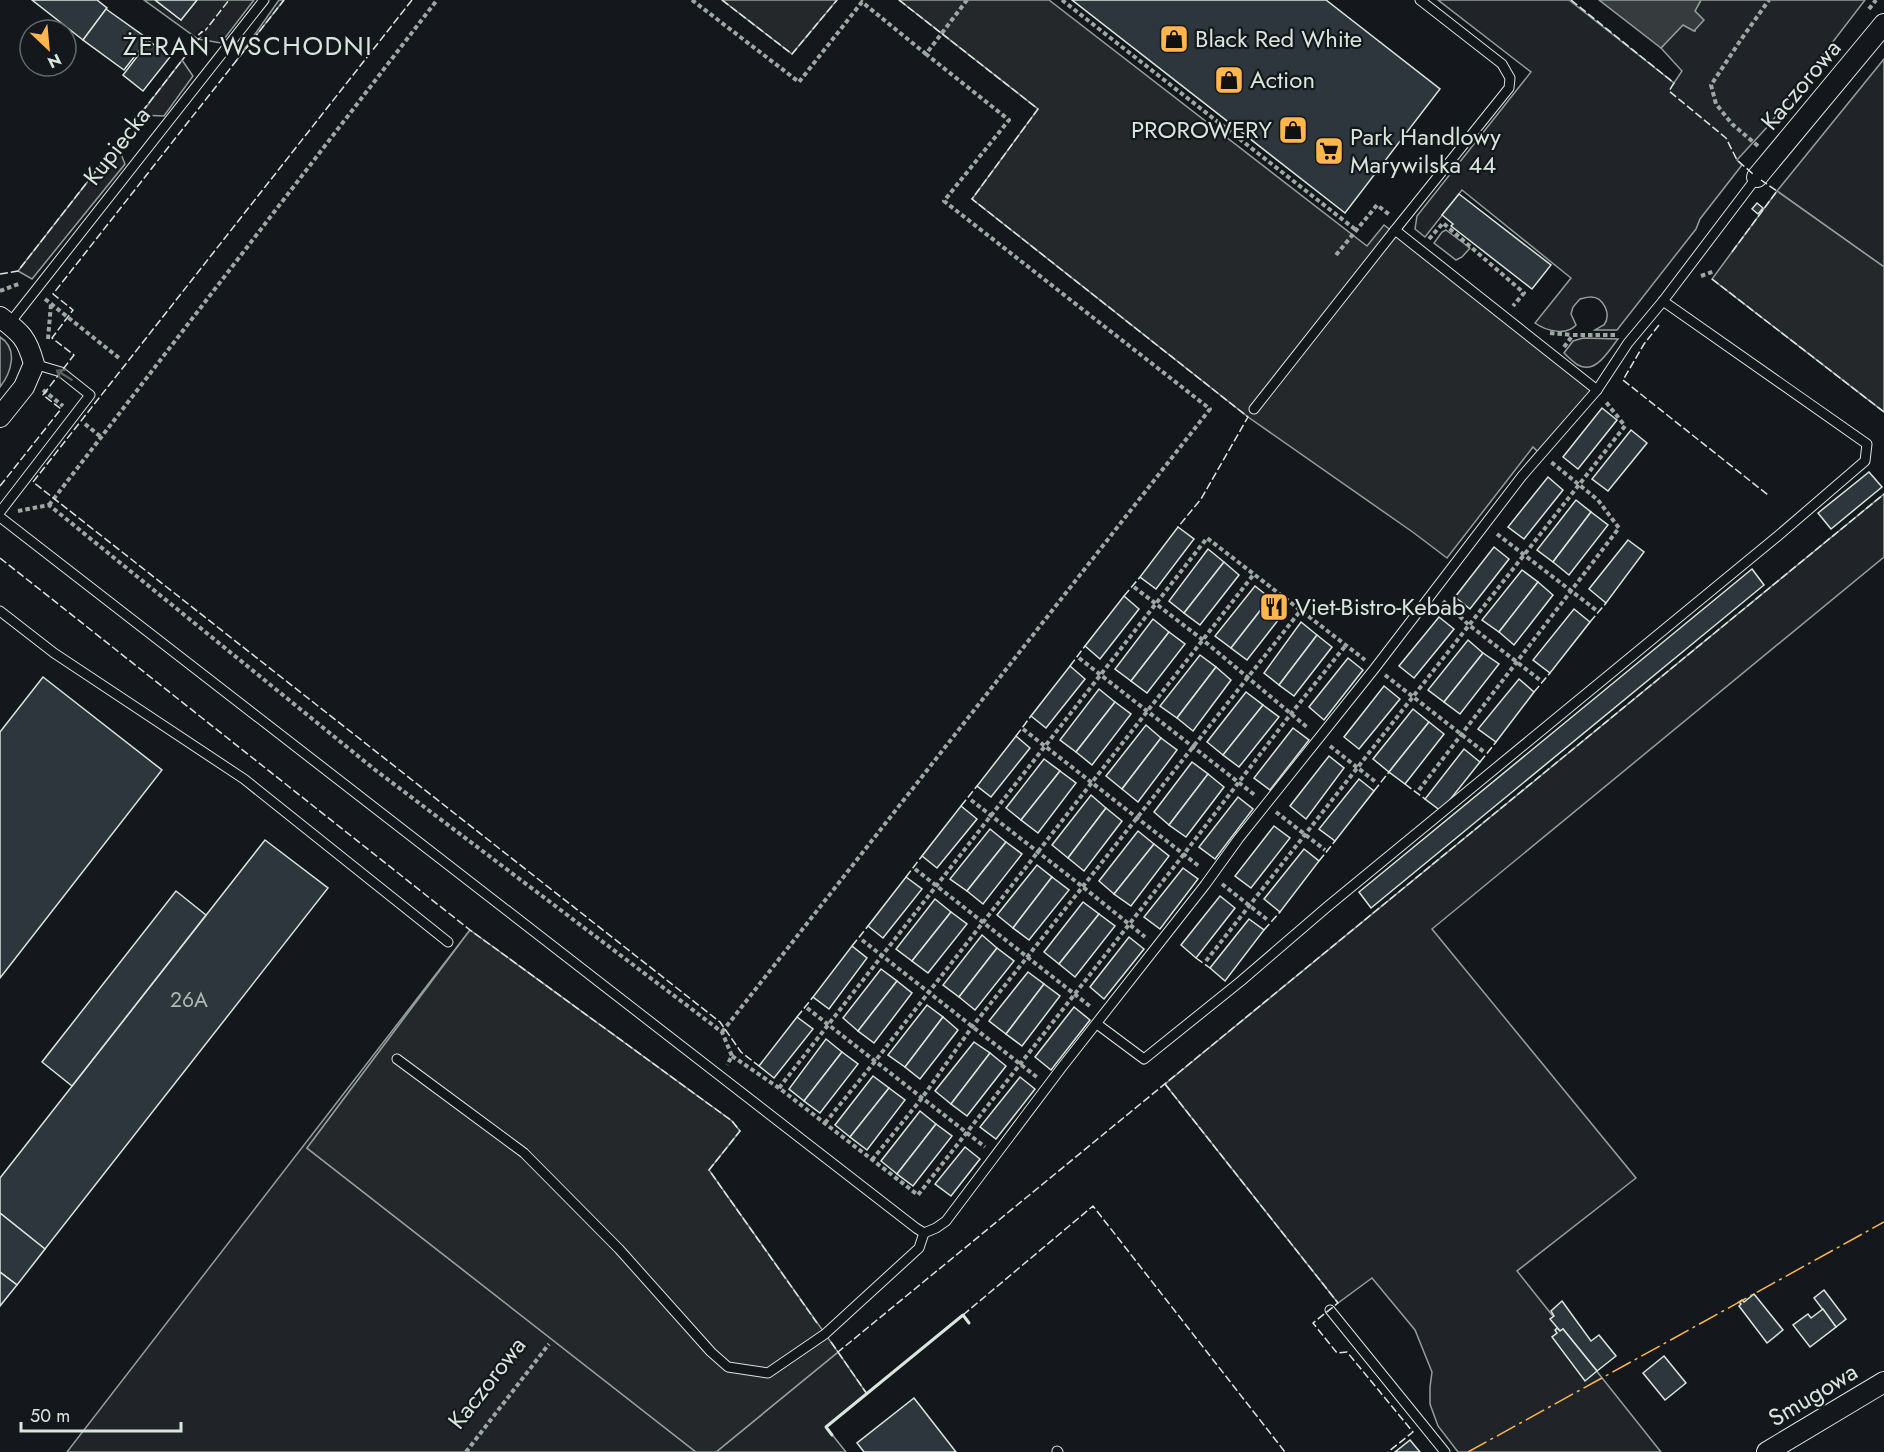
<svg xmlns="http://www.w3.org/2000/svg" width="1884" height="1452" font-family="Jost,sans-serif">
  <rect width="100%" height="100%" fill="#14181c"/>
  <g fill="#202428" stroke="#939e99" stroke-width="1.5">
    <path d="M 144,0 L 155,0 L 181,20 L 197,0 L 254,0 L 221,43 L 198,39 Z"/>
    <path d="M 279,0 L 284,0 L 236,61 Z"/>
    <path d="M 1438,0 L 1569,0 L 1674,83 L 1682,71 L 1661,48 L 1683,24 L 1695,31 L 1695,11 L 1701,0 L 1865,0 L 1769,125 L 1737,160 L 1742,165 L 1700,219 L 1696,229 L 1617,330 L 1595,330 C 1595,330 1603,325 1604,325 C 1612,314 1603,297 1591,297 C 1587,297 1584,298 1580,299 L 1573,307 L 1571,314 L 1576,325 C 1567,336 1546,331 1535,323 L 1571,278 L 1462,190 L 1425,237 L 1415,229 L 1417,216 L 1531,72 Z"/>
    <path d="M 1884,59 L 1884,267 L 1777,191 Z"/>
    <path d="M 182,60 L 193,76 L 164,116 L 140,115 Z"/>
    <path d="M 117,144 L 125,164 L 32,279 L 18,271 Z"/>
    <path d="M 1446,230 L 1470,248 L 1462,257 L 1456,260 L 1434,243 L 1442,232 Z"/>
    <path d="M 0,337 C 19,349 11,373 0,387 Z"/>
    <path d="M 1583,338 L 1618,339 C 1609,350 1596,375 1578,365 C 1573,362 1568,357 1564,353 L 1573,341 Z"/>
    <path d="M 1884,494 L 1884,557 L 1432,929 L 1636,1178 L 1517,1271 L 1661,1452 L 1458,1452 L 1438,1426 L 1430,1404 L 1430,1387 L 1432,1372 L 1415,1330 L 1372,1278 L 1338,1303 L 1165,1084 Z"/>
    <path d="M 470,930 L 307,1148 L 696,1452 L 67,1452 Z"/>
    <path d="M 838,1352 L 867,1394 L 826,1427 L 846,1452 L 716,1452 Z"/>
  </g>
  <g fill="#24282b" stroke="#939e99" stroke-width="1.5">
    <path d="M 722,0 L 837,0 L 792,54 Z"/>
    <path d="M 899,0 L 1049,0 L 1367,246 L 1384,225 L 1597,390 L 1541,455 L 1533,447 L 1447,558 L 1414,533 L 1248,417 L 972,199 L 1038,109 Z"/>
    <path d="M 1777,191 L 1884,267 L 1884,412 L 1712,279 Z"/>
    <path d="M 470,930 L 732,1121 L 740,1131 L 709,1170 L 838,1352 L 716,1452 L 696,1452 L 307,1148 Z"/>
  </g>
  <path fill="#363b3e" stroke="#939e99" stroke-width="1.5" d="M 1599,0 L 1701,0 L 1695,11 L 1704,20 L 1694,31 L 1683,25 L 1661,48 Z"/>
  <g fill="#2c363c" stroke="#d8e6dc" stroke-width="1.5">
    <path d="M 32,0 L 97,0 L 107,8 L 83,40 Z"/>
    <path d="M 155,0 L 197,0 L 181,20 Z"/>
    <path d="M 1072,0 L 1326,0 L 1440,89 L 1345,213 Z"/>
    <path d="M 106,9 L 148,39 L 124,70 L 83,40 Z"/>
    <path d="M 149,41 L 170,57 L 143,91 L 123,75 Z"/>
    <path d="M 1459,194 L 1551,265 L 1532,289 L 1451,226 L 1453,224 L 1442,215 Z"/>
    <path d="M 1757,203 L 1763,208 L 1758,214 L 1752,209 Z"/>
    <path d="M 1602,408 L 1617,420 L 1578,469 L 1563,457 Z"/>
    <path d="M 1631,430 L 1647,443 L 1608,491 L 1592,479 Z"/>
    <path d="M 1869,472 L 1882,487 L 1831,529 L 1818,513 Z"/>
    <path d="M 1548,477 L 1563,490 L 1524,539 L 1508,527 Z"/>
    <path d="M 1576,500 L 1591,512 L 1553,562 L 1537,550 Z"/>
    <path d="M 1591,512 L 1608,525 L 1569,575 L 1553,562 Z"/>
    <path d="M 1178,527 L 1194,539 L 1156,589 L 1140,577 Z"/>
    <path d="M 1628,540 L 1644,552 L 1606,603 L 1589,589 Z"/>
    <path d="M 1494,547 L 1509,559 L 1470,609 L 1455,597 Z"/>
    <path d="M 1208,549 L 1224,562 L 1184,613 L 1169,601 Z"/>
    <path d="M 1224,562 L 1239,575 L 1200,625 L 1184,613 Z"/>
    <path d="M 1752,569 L 1764,585 L 1371,908 L 1359,892 Z"/>
    <path d="M 1522,570 L 1538,582 L 1499,632 L 1482,620 Z"/>
    <path d="M 1538,582 L 1553,595 L 1514,645 L 1499,632 Z"/>
    <path d="M 1255,586 L 1270,598 L 1231,648 L 1215,636 Z"/>
    <path d="M 1124,596 L 1139,609 L 1100,659 L 1085,646 Z"/>
    <path d="M 1270,598 L 1286,610 L 1247,660 L 1231,648 Z"/>
    <path d="M 1574,609 L 1590,622 L 1550,673 L 1533,660 Z"/>
    <path d="M 1439,617 L 1454,629 L 1414,678 L 1399,666 Z"/>
    <path d="M 1153,619 L 1169,632 L 1131,681 L 1115,669 Z"/>
    <path d="M 1301,622 L 1317,635 L 1279,685 L 1264,673 Z"/>
    <path d="M 1169,632 L 1185,644 L 1147,693 L 1131,681 Z"/>
    <path d="M 1317,635 L 1332,647 L 1294,696 L 1279,685 Z"/>
    <path d="M 1468,640 L 1483,653 L 1444,702 L 1428,690 Z"/>
    <path d="M 1483,653 L 1499,664 L 1460,714 L 1444,702 Z"/>
    <path d="M 1200,655 L 1216,667 L 1177,718 L 1160,706 Z"/>
    <path d="M 1348,658 L 1363,670 L 1324,720 L 1309,707 Z"/>
    <path d="M 1070,666 L 1085,679 L 1046,728 L 1031,716 Z"/>
    <path d="M 1216,667 L 1231,680 L 1193,731 L 1177,718 Z"/>
    <path d="M 43,677 L 162,770 L 0,978 L 0,732 Z"/>
    <path d="M 1519,679 L 1534,692 L 1496,742 L 1478,729 Z"/>
    <path d="M 1384,686 L 1400,699 L 1359,749 L 1344,737 Z"/>
    <path d="M 1099,689 L 1115,702 L 1076,752 L 1060,740 Z"/>
    <path d="M 1246,692 L 1263,705 L 1223,755 L 1207,742 Z"/>
    <path d="M 1115,702 L 1131,714 L 1092,765 L 1076,752 Z"/>
    <path d="M 1263,705 L 1279,717 L 1239,767 L 1223,755 Z"/>
    <path d="M 1413,709 L 1429,722 L 1389,772 L 1373,759 Z"/>
    <path d="M 1429,722 L 1444,734 L 1405,784 L 1389,772 Z"/>
    <path d="M 1146,725 L 1161,738 L 1122,789 L 1106,776 Z"/>
    <path d="M 1293,728 L 1309,740 L 1270,790 L 1254,778 Z"/>
    <path d="M 1016,736 L 1030,748 L 991,797 L 977,786 Z"/>
    <path d="M 1161,738 L 1177,750 L 1138,802 L 1122,789 Z"/>
    <path d="M 1464,749 L 1480,762 L 1441,811 L 1425,799 Z"/>
    <path d="M 1329,756 L 1344,768 L 1306,819 L 1290,806 Z"/>
    <path d="M 1044,759 L 1060,771 L 1021,820 L 1006,808 Z"/>
    <path d="M 1192,762 L 1208,774 L 1169,825 L 1154,812 Z"/>
    <path d="M 1060,771 L 1076,783 L 1038,833 L 1021,820 Z"/>
    <path d="M 1208,774 L 1224,787 L 1186,837 L 1169,825 Z"/>
    <path d="M 1359,779 L 1374,791 L 1335,841 L 1319,829 Z"/>
    <path d="M 1091,795 L 1106,808 L 1068,858 L 1052,845 Z"/>
    <path d="M 1238,797 L 1253,809 L 1215,859 L 1199,847 Z"/>
    <path d="M 961,806 L 977,819 L 937,868 L 922,856 Z"/>
    <path d="M 1106,808 L 1122,821 L 1084,871 L 1068,858 Z"/>
    <path d="M 1274,826 L 1290,838 L 1251,888 L 1235,876 Z"/>
    <path d="M 990,829 L 1006,842 L 967,891 L 950,879 Z"/>
    <path d="M 1138,831 L 1154,844 L 1114,894 L 1099,881 Z"/>
    <path d="M 265,840 L 328,888 L 45,1249 L 0,1213 L 0,1178 Z"/>
    <path d="M 1006,842 L 1022,854 L 983,904 L 967,891 Z"/>
    <path d="M 1154,844 L 1169,856 L 1131,906 L 1114,894 Z"/>
    <path d="M 1304,849 L 1319,861 L 1280,912 L 1264,899 Z"/>
    <path d="M 1037,865 L 1052,877 L 1013,928 L 997,915 Z"/>
    <path d="M 1183,868 L 1198,879 L 1160,929 L 1144,917 Z"/>
    <path d="M 906,877 L 922,889 L 883,938 L 868,926 Z"/>
    <path d="M 1052,877 L 1069,890 L 1029,940 L 1013,928 Z"/>
    <path d="M 176,891 L 206,915 L 72,1086 L 42,1062 Z"/>
    <path d="M 1220,896 L 1235,908 L 1196,958 L 1181,945 Z"/>
    <path d="M 935,899 L 951,912 L 912,961 L 896,949 Z"/>
    <path d="M 1083,902 L 1099,914 L 1059,964 L 1044,952 Z"/>
    <path d="M 951,912 L 967,924 L 928,973 L 912,961 Z"/>
    <path d="M 1099,914 L 1115,926 L 1075,977 L 1059,964 Z"/>
    <path d="M 1249,919 L 1264,930 L 1225,981 L 1210,968 Z"/>
    <path d="M 982,935 L 997,948 L 959,997 L 943,985 Z"/>
    <path d="M 1129,937 L 1144,949 L 1104,999 L 1090,987 Z"/>
    <path d="M 852,946 L 867,958 L 829,1009 L 813,997 Z"/>
    <path d="M 997,948 L 1014,961 L 975,1010 L 959,997 Z"/>
    <path d="M 881,969 L 897,981 L 858,1031 L 843,1018 Z"/>
    <path d="M 1028,972 L 1044,984 L 1006,1034 L 989,1021 Z"/>
    <path d="M 897,981 L 912,993 L 874,1043 L 858,1031 Z"/>
    <path d="M 1044,984 L 1060,996 L 1022,1046 L 1006,1034 Z"/>
    <path d="M 927,1005 L 943,1017 L 905,1067 L 888,1055 Z"/>
    <path d="M 1074,1007 L 1090,1020 L 1051,1070 L 1035,1057 Z"/>
    <path d="M 797,1017 L 813,1029 L 774,1078 L 759,1066 Z"/>
    <path d="M 943,1017 L 958,1030 L 920,1079 L 905,1067 Z"/>
    <path d="M 826,1039 L 842,1052 L 804,1101 L 789,1089 Z"/>
    <path d="M 974,1042 L 990,1053 L 951,1104 L 935,1091 Z"/>
    <path d="M 842,1052 L 858,1064 L 820,1113 L 804,1101 Z"/>
    <path d="M 990,1053 L 1006,1066 L 967,1116 L 951,1104 Z"/>
    <path d="M 873,1076 L 889,1088 L 850,1137 L 835,1125 Z"/>
    <path d="M 1020,1077 L 1035,1089 L 996,1139 L 980,1127 Z"/>
    <path d="M 889,1088 L 905,1100 L 867,1150 L 850,1137 Z"/>
    <path d="M 920,1111 L 936,1124 L 897,1174 L 881,1161 Z"/>
    <path d="M 936,1124 L 952,1136 L 913,1186 L 897,1174 Z"/>
    <path d="M 965,1147 L 980,1159 L 951,1196 L 935,1184 Z"/>
    <path d="M 0,1213 L 45,1249 L 17,1285 L 0,1272 Z"/>
    <path d="M 0,1272 L 17,1285 L 0,1306 Z"/>
    <path d="M 1824,1290 L 1846,1319 L 1836,1327 L 1814,1298 Z"/>
    <path d="M 1754,1294 L 1783,1330 L 1767,1343 L 1739,1306 L 1741,1304 L 1739,1302 L 1742,1300 L 1744,1302 Z"/>
    <path d="M 1562,1301 L 1591,1341 L 1599,1335 L 1616,1356 L 1597,1371 L 1563,1329 L 1560,1331 L 1550,1319 L 1554,1316 L 1551,1311 Z"/>
    <path d="M 1823,1309 L 1836,1327 L 1810,1347 L 1793,1325 L 1808,1314 L 1811,1318 Z"/>
    <path d="M 1557,1328 L 1560,1331 L 1563,1329 L 1597,1371 L 1585,1381 L 1552,1337 L 1557,1333 L 1555,1330 Z"/>
    <path d="M 1664,1356 L 1686,1383 L 1665,1400 L 1643,1373 Z"/>
    <path d="M 914,1398 L 956,1452 L 864,1452 L 857,1443 Z"/>
    <path d="M 1410,1440 L 1420,1452 L 1395,1452 Z"/>
  </g>
  <g fill="none" stroke-linecap="round" stroke-linejoin="round">
    <g stroke="#d8e6dc" stroke-width="11">
      <g id="lane">
        <path d="M 1395,230 L 1509,88 L 1510,78 L 1502,64 L 1420,0"/>
        <path d="M 9,324 L 264,0"/>
        <path d="M 1254,409 L 1395,230 L 1597,390"/>
        <path d="M 0,512 L 90,395 L 61,372 L 34,364"/>
        <path d="M 0,517 L 916,1228 L 924,1233 L 936,1228 L 946,1221 L 1062,1067 L 1205,885 L 1239,838 L 1375,668 L 1522,476 L 1597,390 L 1628,343 L 1663,301 L 1757,177"/>
        <path d="M 0,611 L 54,653 L 244,779 L 448,942"/>
        <path d="M 1097,1024 L 1144,1059 L 1241,981 L 1327,907 L 1779,535 L 1865,461 L 1867,444 L 1663,301"/>
        <path d="M 397,1059 L 524,1153 L 619,1249 L 711,1352 L 728,1367 L 768,1373 L 825,1334 L 919,1248 L 924,1233"/>
        <path d="M 1330,1310 L 1445,1452"/>
        <path d="M 1057,1451 L 1058,1452"/>
      </g>
    </g>
    <g stroke="#d8e6dc" stroke-width="22">
      <g id="street">
        <path d="M 1757,177 L 1884,24"/>
        <path d="M 0,317 C 21,333 27,338 34,364 L 24,387 L 0,417"/>
        <path d="M 1767,1452 L 1884,1382"/>
      </g>
    </g>
    <g stroke="#9da8a2" stroke-width="4" stroke-dasharray="4.5 3" stroke-linecap="butt">
      <path d="M 692,0 L 799,82 L 862,2 L 926,54"/>
      <path d="M 1062,0 L 1356,230"/>
      <path d="M 1869,9 L 1876,0"/>
      <path d="M 1758,146 L 1732,124 L 1716,104 L 1711,85 L 1740,41 L 1769,0"/>
      <path d="M 1429,239 L 1443,223 L 1524,293 L 1513,306"/>
      <path d="M 1336,255 L 1377,205 L 1391,216"/>
      <path d="M 1701,276 L 1715,271"/>
      <path d="M 0,291 L 21,283"/>
      <path d="M 45,299 L 119,358"/>
      <path d="M 1550,333 L 1572,335"/>
      <path d="M 48,339 L 51,304"/>
      <path d="M 1564,347 L 1573,335 L 1616,335"/>
      <path d="M 43,390 L 63,406"/>
      <path d="M 85,424 L 101,437"/>
      <path d="M 49,505 L 437,0"/>
      <path d="M 18,511 L 49,505 L 374,769 L 722,1032 L 732,1056 L 727,1065"/>
      <path d="M 1497,534 L 1596,610"/>
      <path d="M 1134,587 L 1203,640 L 1308,728"/>
      <path d="M 1443,601 L 1469,625 L 1540,680"/>
      <path d="M 1079,658 L 1256,796"/>
      <path d="M 1385,675 L 1484,752"/>
      <path d="M 1023,729 L 1200,867"/>
      <path d="M 1330,746 L 1377,783"/>
      <path d="M 1419,790 L 1619,528 L 1598,500 L 1551,462"/>
      <path d="M 971,800 L 1083,887 L 1145,937"/>
      <path d="M 1276,812 L 1325,850"/>
      <path d="M 915,869 L 1091,1007"/>
      <path d="M 1222,884 L 1269,921"/>
      <path d="M 862,940 L 1038,1078"/>
      <path d="M 1206,961 L 1625,426 L 1606,402"/>
      <path d="M 807,1008 L 985,1147"/>
      <path d="M 722,1032 L 1210,409 L 944,201 L 1009,120 L 926,54 L 967,0"/>
      <path d="M 732,1056 L 779,1088 L 918,1195 L 1184,854 L 1290,715 L 1346,645"/>
      <path d="M 779,1088 L 1207,538 L 1365,660"/>
      <path d="M 825,1123 L 876,1060 L 1254,574"/>
      <path d="M 872,1160 L 922,1098 L 972,1027 L 1301,610"/>
      <path d="M 466,1452 L 549,1344"/>
    </g>
    <use href="#lane" stroke="#14181c" stroke-width="9"/>
    <use href="#street" stroke="#14181c" stroke-width="20"/>
    <g stroke="#d8e6dc" stroke-width="1.5" stroke-dasharray="8 3" stroke-linecap="butt">
      <path d="M 412,0 L 33,482 L 720,1022 L 741,1052 L 759,1066"/>
      <path d="M 722,0 L 792,54 L 837,0"/>
      <path d="M 899,0 L 1038,109 L 972,199 L 1248,417 L 1201,499 L 1178,527"/>
      <path d="M 1571,0 L 1674,83 L 1669,91 L 1726,138 L 1737,160 L 1753,174"/>
      <path d="M 1732,252 L 1777,191 L 1761,180"/>
      <path d="M 0,274 L 18,271 L 229,0"/>
      <path d="M 1712,279 L 1884,412"/>
      <path d="M 1659,325 L 1644,344 L 1623,380 L 1768,495"/>
      <path d="M 0,486 L 61,409 L 43,395 L 74,355 L 52,338 L 73,310 L 53,294 L 284,0"/>
      <path d="M 0,558 L 470,930 L 732,1121 L 740,1131 L 709,1170 L 817,1323"/>
      <path d="M 1124,596 L 1140,577"/>
      <path d="M 1590,622 L 1606,603"/>
      <path d="M 1070,666 L 1085,646"/>
      <path d="M 1534,692 L 1550,673"/>
      <path d="M 1016,736 L 1031,716"/>
      <path d="M 1480,762 L 1496,742"/>
      <path d="M 1405,784 L 1425,799"/>
      <path d="M 1374,791 L 1389,772"/>
      <path d="M 961,806 L 977,786"/>
      <path d="M 1319,861 L 1335,841"/>
      <path d="M 906,877 L 922,856"/>
      <path d="M 1264,930 L 1280,912"/>
      <path d="M 852,946 L 868,926"/>
      <path d="M 1196,958 L 1210,968"/>
      <path d="M 797,1017 L 813,997"/>
      <path d="M 1165,1084 L 1338,1303 L 1313,1323 L 1337,1353 L 1347,1352 L 1413,1432 L 1388,1452"/>
      <path d="M 963,1315 L 1093,1206 L 1285,1452"/>
      <path d="M 831,1342 L 838,1352 L 1884,494"/>
      <path d="M 838,1352 L 867,1394"/>
    </g>
    <path stroke="#d8e6dc" stroke-width="3" d="M 832,1435 L 826,1427 L 963,1315 L 969,1323"/>
    <path stroke="#ffb74d" stroke-width="1.5" stroke-dasharray="21 4.5 3 4.5" stroke-linecap="butt" d="M 1468,1452 L 1884,1222"/>
  </g>
  <defs><path id="oneway-shaft" d="M-6 0H5M1.5-3L5.5 0L1.5 3" fill="none" stroke-width="1.6" stroke-linecap="round" stroke-linejoin="round" transform="scale(1.5)"/></defs>
  <use stroke="#59605f" href="#oneway-shaft" transform="translate(64 375) rotate(-148)"/>
  <defs>
    <g id="shop-square" transform="scale(1.5)"><rect x="-9" y="-9" width="18" height="18" rx="4" fill="#ffb74d" stroke="#14181c"/><path d="M-5-2.5h2.3a2.7 3.5 0 0 1 5.4 0H5L5.5 6h-11ZM-1.5-2.5h3a1.5 2.3 0 0 0-3 0Z" fill="#111"/></g>
    <g id="supermarket-square" transform="scale(1.5)"><rect x="-9" y="-9" width="18" height="18" rx="4" fill="#ffb74d" stroke="#14181c"/><path d="M-6-5.5h2.5l.6 2H6L4.5 2H-2.5L-4.4-4H-6ZM-1.5 3.2a1.3 1.3 0 1 0 .1 0ZM3 3.2a1.3 1.3 0 1 0 .1 0Z" fill="#111"/></g>
    <g id="restaurant-square" transform="scale(1.5)"><rect x="-9" y="-9" width="18" height="18" rx="4" fill="#ffb74d" stroke="#14181c"/><path d="M-5-6h1v4h1v-4h1v4h1v-4h1v5L-1.5 .5V6h-2V.5L-5-1ZM5-6V6H3V1.5H1.5Q1.5-4 5-6Z" fill="#111"/></g>
  </defs>
  <g fill-rule="evenodd">
    <use href="#shop-square" x="1174" y="39"/>
    <use href="#shop-square" x="1229" y="80"/>
    <use href="#shop-square" x="1293" y="130"/>
    <use href="#supermarket-square" x="1329" y="151"/>
    <use href="#restaurant-square" x="1274" y="607"/>
  </g>
  <g text-anchor="middle" stroke-width="4.5" stroke-linejoin="round" paint-order="stroke">
    <g font-size="21" fill="#adbab4">
      <text x="189" y="1007">26A</text>
    </g>
    <g font-size="24" fill="#d8e6dc" stroke="#14181c" text-anchor="start">
      <text x="1195" y="47">Black Red White</text>
      <text x="1250" y="88">Action</text>
      <text x="1272" y="138" text-anchor="end">PROROWERY</text>
      <text x="1350" y="145">Park Handlowy<tspan x="1350" dy="28">Marywilska 44</tspan></text>
      <text x="1295" y="615">Viet-Bistro-Kebab</text>
    </g>
    <g font-size="24" fill="#d8e6dc" stroke="#14181c">
      <text transform="translate(1801 85) rotate(-50)" y="8">Kaczorowa</text>
      <text transform="translate(117 146) rotate(-52)" y="8">Kupiecka</text>
      <text transform="translate(487 1383) rotate(-52)" y="8">Kaczorowa</text>
      <text transform="translate(1813 1395) rotate(-31)" y="8">Smugowa</text>
    </g>
    <g font-size="26" letter-spacing="1.5" fill="#d8e6dc" stroke="#14181c">
      <text x="248" y="55">ŻERAŃ WSCHODNI</text>
    </g>
  </g>
  <g transform="translate(48 48) rotate(154)"><circle r="28" fill="#14181c" stroke="#626a69" stroke-width="1.5"/>
  <path d="M0-4.5L10 22L0 15L-10 22Z" fill="#ffb74d"/>
  <text y="-9" font-size="16" font-weight="bold" text-anchor="middle" fill="#d8e6dc">N</text>
  </g>
  <path d="M21 1422v9h160v-9" fill="none" stroke="#d8e6dc" stroke-width="3"/>
  <text x="30" y="1422" font-size="18" fill="#d8e6dc" stroke="#14181c" stroke-width="4.5" paint-order="stroke">50 m</text>
</svg>
